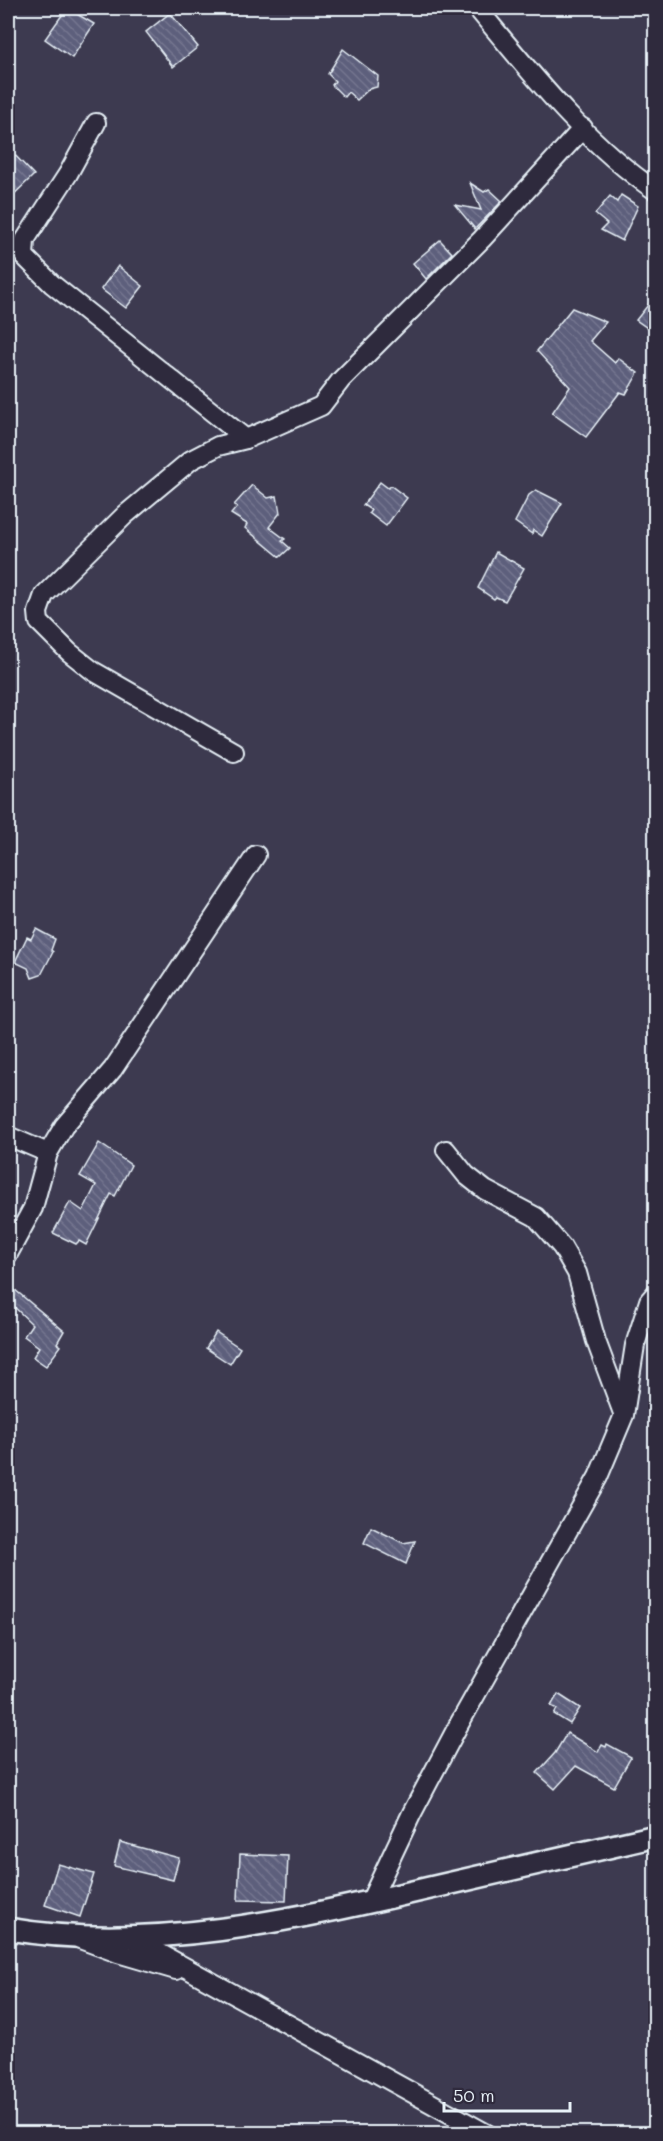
<svg xmlns="http://www.w3.org/2000/svg" width="663" height="2141" font-family="Mali,sans-serif">
  <defs>
    <pattern id="building-back-hatch" width="6" height="6" patternUnits="userSpaceOnUse" patternTransform="scale(1.5)"><rect width="6" height="6" fill="#5d5e7c"/><path d="M-1 5l2 2M0 0l6 6M5-1l2 2" fill="none" stroke="#74768f"/></pattern>
  </defs>
  <rect width="100%" height="100%" fill="#3d3a50"/>
  <filter id="ink" filterUnits="userSpaceOnUse"><feTurbulence type="fractalNoise" baseFrequency=".0167" numOctaves="2"/><feDisplacementMap in="SourceGraphic" scale="12" xChannelSelector="R" yChannelSelector="G"/><feConvolveMatrix kernelMatrix="1 2 1 2 8 2 1 2 1" color-interpolation-filters="sRGB"/></filter>
  <g filter="url(#ink)">
    <g fill="url(#building-back-hatch)" stroke="#e8f1f8" stroke-width="1.5">
      <path d="M 67,8 L 94,24 L 72,58 L 45,39 Z"/>
      <path d="M 170,13 L 198,47 L 173,67 L 146,32 Z"/>
      <path d="M 343,49 L 378,76 L 377,87 L 369,89 L 357,100 L 348,92 L 344,97 L 332,85 L 335,81 L 328,74 Z"/>
      <path d="M 8,148 L 34,175 L 8,200 Z"/>
      <path d="M 470,183 L 484,192 L 489,189 L 502,201 L 475,229 L 455,205 L 481,210 Z"/>
      <path d="M 621,195 L 638,206 L 622,241 L 601,230 L 607,224 L 595,214 L 610,196 L 617,202 Z"/>
      <path d="M 440,240 L 452,253 L 426,279 L 413,263 Z"/>
      <path d="M 118,266 L 143,286 L 126,308 L 101,289 Z"/>
      <path d="M 656,295 L 656,334 L 636,320 Z"/>
      <path d="M 572,308 L 606,322 L 590,341 L 615,363 L 618,358 L 638,373 L 626,394 L 620,392 L 586,437 L 552,413 L 570,387 L 537,351 Z"/>
      <path d="M 380,482 L 388,488 L 391,486 L 407,498 L 386,526 L 369,513 L 371,510 L 363,505 Z"/>
      <path d="M 252,485 L 268,498 L 277,496 L 280,513 L 269,527 L 285,539 L 282,541 L 290,548 L 280,557 L 245,528 L 247,524 L 231,514 L 237,507 L 234,505 Z"/>
      <path d="M 536,490 L 562,503 L 542,536 L 533,530 L 532,534 L 515,522 L 529,495 Z"/>
      <path d="M 496,552 L 524,568 L 505,601 L 496,597 L 494,599 L 478,588 Z"/>
      <path d="M 36,929 L 55,939 L 51,950 L 53,952 L 41,975 L 32,978 L 28,968 L 15,962 L 27,937 L 31,939 Z"/>
      <path d="M 99,1143 L 131,1165 L 115,1196 L 111,1194 L 86,1245 L 79,1241 L 76,1244 L 53,1233 L 70,1202 L 83,1211 L 96,1185 L 80,1176 Z"/>
      <path d="M 8,1284 L 64,1331 L 57,1343 L 61,1346 L 46,1366 L 33,1357 L 39,1347 L 24,1336 L 32,1324 L 8,1301 Z"/>
      <path d="M 216,1332 L 240,1348 L 230,1364 L 206,1348 Z"/>
      <path d="M 371,1527 L 403,1543 L 415,1541 L 406,1564 L 364,1543 Z"/>
      <path d="M 558,1694 L 580,1708 L 570,1724 L 554,1714 L 557,1709 L 551,1706 Z"/>
      <path d="M 567,1733 L 598,1752 L 602,1745 L 606,1747 L 607,1744 L 631,1757 L 614,1787 L 576,1766 L 555,1789 L 537,1773 L 555,1753 Z"/>
      <path d="M 120,1842 L 179,1858 L 173,1880 L 114,1866 Z"/>
      <path d="M 240,1854 L 288,1856 L 286,1901 L 238,1900 Z"/>
      <path d="M 58,1864 L 94,1874 L 80,1917 L 45,1905 Z"/>
    </g>
    <g fill="none" stroke-linecap="round" stroke-linejoin="round">
      <g stroke="#e8f1f8" stroke-width="22">
        <g id="minor">
          <path d="M 477,8 C 531,73 585,143 656,191"/>
          <path d="M 96,123 L 68,174 L 25,240 L 24,256 L 52,284 L 246,439"/>
          <path d="M 234,752 L 93,671 L 69,652 L 39,622 L 38,612 L 44,595 L 125,515 L 191,460 L 218,446 L 246,439 L 321,406 L 341,380 L 482,239 L 583,128"/>
          <path d="M 8,1136 L 48,1153 L 33,1208 L 8,1254"/>
          <path d="M 446,1150 L 466,1175 L 485,1190 L 536,1217 L 562,1247 L 577,1273 L 596,1341 L 623,1413"/>
          <path d="M 48,1153 L 64,1126 L 113,1069 L 256,855"/>
          <path d="M 370,1902 L 412,1813 L 458,1726 L 598,1477 L 624,1415 L 635,1345 L 649,1301 L 656,1293"/>
          <path d="M 130,1937 L 487,2134"/>
          <path d="M 80,1939 L 118,1953 L 176,1970"/>
        </g>
      </g>
      <g stroke="#e8f1f8" stroke-width="26">
        <path id="tertiary" d="M 8,1929 C 148,1953 293,1920 430,1888 C 505,1871 580,1854 656,1836"/>
      </g>
      <use href="#minor" stroke="#2f2a3d" stroke-width="18"/>
      <use href="#tertiary" stroke="#2f2a3d" stroke-width="21"/>
    </g>
  </g>
  <rect width="663" height="2141" fill="none" stroke="#2f2a3d" stroke-width="30"/>
  <rect x="15" y="15" width="633" height="2111" fill="none" stroke="#e8f1f8" stroke-width="2" filter="url(#ink)"/>
  <path d="M444 2102v9h126v-9" fill="none" stroke="#e8f1f8" stroke-width="3"/>
  <text x="453" y="2102" font-size="18" fill="#e8f1f8" stroke="#2f2a3d" stroke-width="4.5" paint-order="stroke">50 m</text>
</svg>
